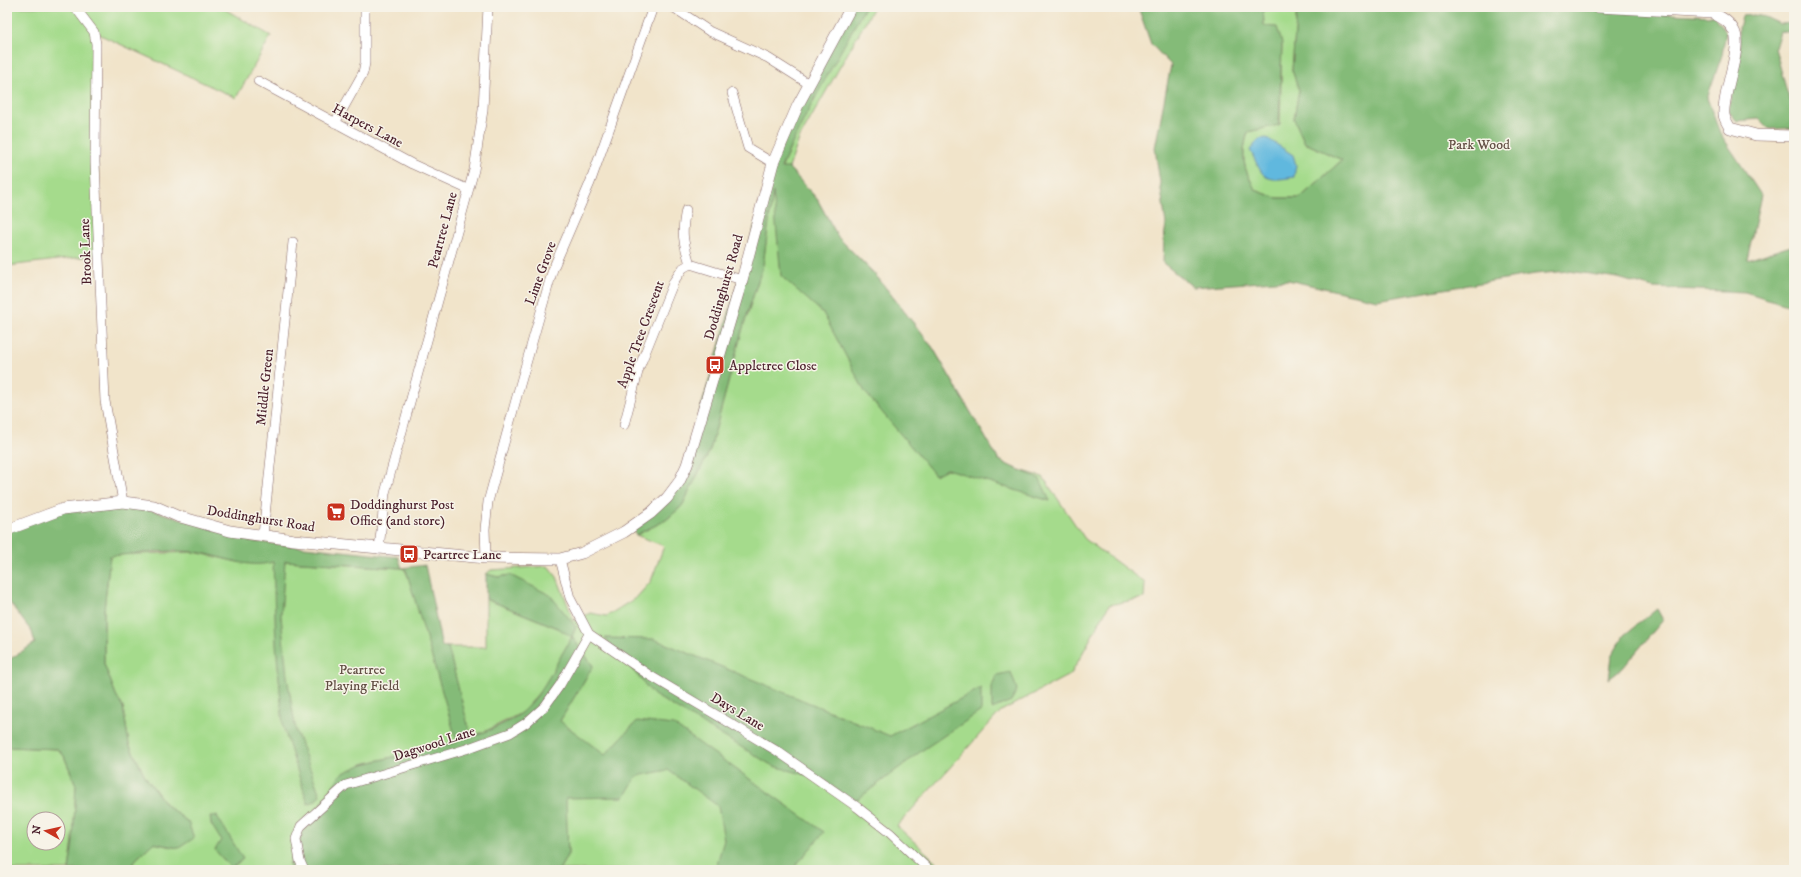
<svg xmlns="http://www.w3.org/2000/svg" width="1801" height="877" font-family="'IM FELL DW Pica',serif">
  <rect width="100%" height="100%" fill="#f7f3e8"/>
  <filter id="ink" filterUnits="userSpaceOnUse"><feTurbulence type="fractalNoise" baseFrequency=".025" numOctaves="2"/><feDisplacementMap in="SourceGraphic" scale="8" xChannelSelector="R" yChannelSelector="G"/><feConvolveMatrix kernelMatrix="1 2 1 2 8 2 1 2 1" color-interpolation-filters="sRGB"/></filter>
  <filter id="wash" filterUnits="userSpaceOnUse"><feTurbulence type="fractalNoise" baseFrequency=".012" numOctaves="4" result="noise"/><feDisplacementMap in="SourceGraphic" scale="16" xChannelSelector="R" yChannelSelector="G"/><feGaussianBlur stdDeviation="0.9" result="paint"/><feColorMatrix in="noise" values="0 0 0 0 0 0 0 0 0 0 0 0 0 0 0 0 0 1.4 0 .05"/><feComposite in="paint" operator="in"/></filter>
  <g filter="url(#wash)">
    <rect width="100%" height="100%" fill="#f1e4ca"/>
    <g fill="#a5db8c" stroke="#787d5c" fill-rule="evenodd">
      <path d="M 7,7 L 221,7 L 271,36 L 236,98 L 94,32 L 100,255 L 7,266 Z"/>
      <path d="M 865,7 L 874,7 L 799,139 L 789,168 L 817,199 L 838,237 L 873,272 L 933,348 L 998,459 L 1010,467 L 1043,477 L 1085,539 L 1145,583 L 1144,598 L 1109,605 L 1071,674 L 1001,711 L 897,826 L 945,870 L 559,870 L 568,854 L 567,832 L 555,729 L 593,666 L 572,637 L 545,685 L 523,712 L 486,731 L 457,742 L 363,764 L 289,864 L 291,870 L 133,870 L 133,862 L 153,843 L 179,848 L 188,822 L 166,805 L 145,776 L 129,744 L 123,707 L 116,695 L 104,664 L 104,610 L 110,555 L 194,552 L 238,562 L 285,561 L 402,568 L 405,570 L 442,647 L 486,647 L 486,599 L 558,628 L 510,575 L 498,577 L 486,574 L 491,570 L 548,566 L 557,577 L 574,621 L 590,613 L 607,616 L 637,597 L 651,581 L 664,546 L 636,535 L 666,520 L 682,506 L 710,450 L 742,331 L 763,265 L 773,189 L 795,136 L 816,94 Z"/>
      <path d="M 1263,7 L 1297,7 L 1292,70 L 1299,90 L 1294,119 L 1305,143 L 1342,160 L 1300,198 L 1277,198 L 1255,190 C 1252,183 1246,172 1245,166 C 1242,155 1245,142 1248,132 L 1280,124 L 1282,43 L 1264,26 Z"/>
      <path d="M 7,747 L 58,749 L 64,756 L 76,785 L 73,841 L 69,870 L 7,870 ZM 34,819 L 58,819 L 58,843 L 34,843 Z"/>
    </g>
    <g fill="#84bb78" stroke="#676d52">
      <path d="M 851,7 L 865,7 C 836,61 805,112 781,168 L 789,168 L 817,199 L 838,237 L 878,278 L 933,348 L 998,459 C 1011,468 1026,472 1040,479 L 1050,501 L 947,469 L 935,475 L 865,392 L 823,313 L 781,276 L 773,192 L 763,265 L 742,331 L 710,450 L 682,506 L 666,520 L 636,535 L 632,526 L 679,482 L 773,163 Z"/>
      <path d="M 1138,7 L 1263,7 L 1264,26 L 1277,27 L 1282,43 L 1279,125 L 1248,132 C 1245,142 1242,155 1245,166 C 1246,173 1252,182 1255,190 L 1277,198 L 1300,198 L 1342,160 L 1305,143 L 1294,119 L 1299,90 L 1292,70 L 1297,7 L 1556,7 L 1557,9 L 1715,16 L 1726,32 L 1722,55 L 1707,98 L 1720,133 L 1761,195 L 1747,260 L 1794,245 L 1794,307 L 1745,292 L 1653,288 L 1618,278 L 1569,271 L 1535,274 L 1377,300 L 1288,280 L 1193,287 L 1163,263 L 1164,238 L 1166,224 L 1155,148 L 1171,65 L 1151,44 Z"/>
      <path d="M 1754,15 L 1765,17 L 1780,24 L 1794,23 L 1794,33 L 1780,31 L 1775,48 L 1787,92 L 1794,109 L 1794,128 L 1769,129 L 1759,119 L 1737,121 L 1728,111 L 1740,52 L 1739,28 L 1742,16 Z"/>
      <path d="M 123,502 L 196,523 L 248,541 L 398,557 L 402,568 L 425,565 L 442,647 L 448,647 L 471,737 C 485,732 513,721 523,711 C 545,691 556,662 572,637 L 558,628 L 486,599 L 486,574 L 498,577 L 510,575 L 550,595 L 576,627 L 572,637 L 593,666 L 560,721 L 605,755 L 637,721 L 674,725 L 824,832 L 792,870 L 715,870 L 724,840 L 718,806 L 668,770 L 637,776 L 624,797 L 566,798 L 568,854 L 559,870 L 291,870 L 289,864 L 304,830 L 341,774 L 363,764 L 457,742 L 406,570 L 402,568 L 285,561 L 281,616 L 287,676 L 296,731 L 320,795 L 315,801 L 308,804 L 283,726 L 276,644 L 273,562 C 246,570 221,555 194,552 C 168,549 137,554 110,556 L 104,610 L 104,664 L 116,695 L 123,707 L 129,744 L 145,776 L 166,805 L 188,822 L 194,838 L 179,848 L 153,843 L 133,862 L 133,870 L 69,870 L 73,841 L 76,785 L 64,756 L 58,749 L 7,747 L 7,661 L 35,643 L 32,632 L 7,599 L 7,530 L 63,509 Z"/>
      <path d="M 1657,609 L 1663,620 L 1622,669 L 1609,679 L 1612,656 L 1624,635 Z"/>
      <path d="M 605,638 L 654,639 L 890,736 L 981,688 L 981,711 L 924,749 L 854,802 L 822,779 L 773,766 L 654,695 Z"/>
      <path d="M 1011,672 L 1017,690 L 1011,701 L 992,709 L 992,685 L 997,675 Z"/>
      <path d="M 210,816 L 217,816 L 243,859 L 231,868 L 215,850 L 221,840 L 211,824 Z"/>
    </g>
    <path fill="#61b8de" stroke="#566c84" d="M 1267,138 L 1293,155 L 1296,165 L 1294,177 C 1261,183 1264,177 1250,150 L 1259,139 Z"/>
  </g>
  <g filter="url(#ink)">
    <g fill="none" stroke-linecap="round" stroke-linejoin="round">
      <g stroke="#846463" stroke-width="10">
        <g id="minor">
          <path d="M 75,7 L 94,32 L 96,44 L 95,162 L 105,401 L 123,502"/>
          <path d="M 673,7 L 709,31 L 768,58 L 809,84"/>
          <path d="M 258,81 L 412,164 L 467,189"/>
          <path d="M 732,93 L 748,148 L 773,163"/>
          <path d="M 335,123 L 363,73 L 365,63 L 365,7"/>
          <path d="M 686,210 C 681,233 683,241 690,264"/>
          <path d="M 624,425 L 639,368 L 674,281 L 683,268 L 690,264 L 742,280"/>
          <path d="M 263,535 L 293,242"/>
          <path d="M 379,549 L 385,493 L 474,170 L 483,110 L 488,7"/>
          <path d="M 486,558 L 485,529 L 488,502 L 520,385 L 553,269 L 590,183 L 653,7"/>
          <path d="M 560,559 L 570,598 L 589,634 L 649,675 L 777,751 L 857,807 L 890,833 L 929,870"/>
          <path d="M 304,870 L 300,861 L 296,839 L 301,826 L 346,785 L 466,749 L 510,733 L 526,723 L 545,706 L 560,685 L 589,634"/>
        </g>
      </g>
      <g stroke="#846463" stroke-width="12">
        <g id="tertiary">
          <path d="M 1597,7 L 1713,13 C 1722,18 1730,22 1734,31 C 1743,47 1722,94 1724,114 C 1724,119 1728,124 1730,128 L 1756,135 L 1794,136"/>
          <path d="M 7,530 L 63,509 L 123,502 L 154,506 L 177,516 L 230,531 L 294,540 L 486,558 L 560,559 L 582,553 L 624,532 L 651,513 L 667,498 L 679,482 L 687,465 L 742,280 L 773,163 L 798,105 L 851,7"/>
        </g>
      </g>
      <use href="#minor" stroke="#fff" stroke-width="9"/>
      <use href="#tertiary" stroke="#fff" stroke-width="11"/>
    </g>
  </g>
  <defs>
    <g id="bus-square" transform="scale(1)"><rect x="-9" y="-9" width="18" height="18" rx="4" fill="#c8321e" stroke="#f7f3e8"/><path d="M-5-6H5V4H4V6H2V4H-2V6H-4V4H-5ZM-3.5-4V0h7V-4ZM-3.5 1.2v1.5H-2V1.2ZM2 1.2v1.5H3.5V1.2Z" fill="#fff"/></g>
    <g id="supermarket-square" transform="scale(1)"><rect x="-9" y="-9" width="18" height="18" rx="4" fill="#c8321e" stroke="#f7f3e8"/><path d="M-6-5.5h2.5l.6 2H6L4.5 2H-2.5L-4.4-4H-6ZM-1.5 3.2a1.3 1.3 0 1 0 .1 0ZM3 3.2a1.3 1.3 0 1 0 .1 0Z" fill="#fff"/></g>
  </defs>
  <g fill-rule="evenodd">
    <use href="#bus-square" x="715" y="365"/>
    <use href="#supermarket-square" x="336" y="512"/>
    <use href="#bus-square" x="409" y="554"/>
  </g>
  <g text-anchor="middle" stroke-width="3" stroke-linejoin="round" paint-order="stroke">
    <g font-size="14" fill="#4a1f2b" stroke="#f7f3e8">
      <text transform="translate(368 125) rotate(28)" y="5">Harpers Lane</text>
      <text transform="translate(442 230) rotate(-75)" y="5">Peartree Lane</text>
      <text transform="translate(85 252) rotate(-92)" y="5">Brook Lane</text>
      <text transform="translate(540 273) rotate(-70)" y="5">Lime Grove</text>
      <text transform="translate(723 287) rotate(-74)" y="5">Doddinghurst Road</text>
      <text transform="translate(640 334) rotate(-70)" y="5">Apple Tree Crescent</text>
      <text transform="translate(264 387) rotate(-84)" y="5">Middle Green</text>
      <text transform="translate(261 518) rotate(9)" y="5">Doddinghurst Road</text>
      <text transform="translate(738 711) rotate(31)" y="5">Days Lane</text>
      <text transform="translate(434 743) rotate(-18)" y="5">Dagwood Lane</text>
    </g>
    <g font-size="14" fill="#614e43" stroke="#f7f3e8">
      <text x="1479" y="149">Park Wood</text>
      <text x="362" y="674">Peartree<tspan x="362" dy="16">Playing Field</tspan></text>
    </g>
    <g font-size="14" fill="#4a1f2b" stroke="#f7f3e8" text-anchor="start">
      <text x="729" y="370">Appletree Close</text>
      <text x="350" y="509">Doddinghurst Post<tspan x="350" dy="16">Office (and store)</tspan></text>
      <text x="423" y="559">Peartree Lane</text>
    </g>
  </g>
  <rect width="1801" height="877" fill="none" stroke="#f7f3e8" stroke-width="24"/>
  <g transform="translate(46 831) rotate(278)"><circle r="19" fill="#f7f3e8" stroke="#b29e9c"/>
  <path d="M0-3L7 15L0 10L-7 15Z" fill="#c8321e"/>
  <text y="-6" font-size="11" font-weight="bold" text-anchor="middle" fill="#4a1f2b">N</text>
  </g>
</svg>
